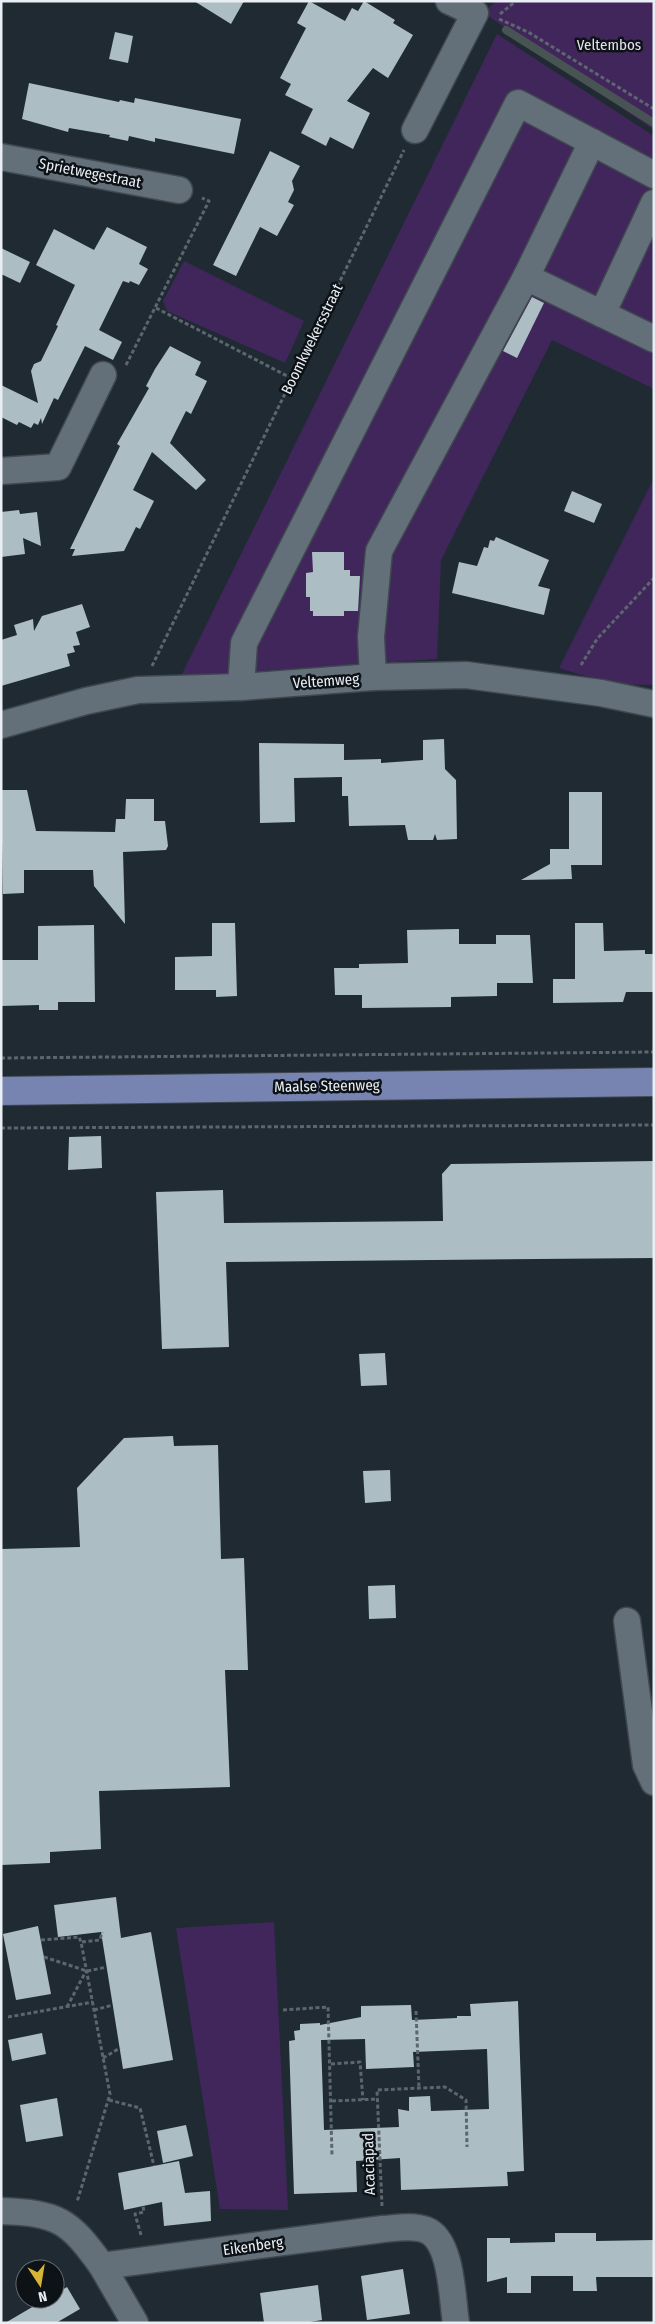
<svg xmlns="http://www.w3.org/2000/svg" width="655" height="2324" font-family="'Fira Sans Condensed',sans-serif">
  <rect width="100%" height="100%" fill="#1f2a32"/>
  <g fill="#41265b">
    <path d="M 496,1 L 654,1 L 654,130 L 484,13 Z"/>
    <path d="M 497,34 L 654,136 L 654,389 L 552,340 L 441,560 L 437,659 L 181,676 Z"/>
    <path d="M 184,261 L 304,321 L 285,363 L 167,311 L 163,301 Z"/>
    <path d="M 654,478 L 654,685 L 610,684 L 559,668 Z"/>
    <path d="M 274,1922 L 288,2210 L 220,2209 L 176,1928 Z"/>
  </g>
  <g fill="none" stroke-linecap="round" stroke-linejoin="round">
    <path stroke="#485353" stroke-width="8" d="M 506,30 L 654,123"/>
  </g>
  <g fill="#acbec3" fill-rule="evenodd">
    <path d="M 194,1 L 244,1 L 231,24 Z"/>
    <path d="M 309,1 L 345,21 L 352,8 L 358,11 L 364,1 L 395,20 L 393,23 L 413,35 L 388,78 L 373,68 L 347,101 L 370,113 L 353,149 L 330,137 L 326,146 L 301,133 L 313,109 L 285,95 L 291,84 L 280,78 L 306,28 L 297,23 Z"/>
    <path d="M 115,32 L 133,36 L 128,63 L 109,59 Z"/>
    <path d="M 29,83 L 119,102 L 120,100 L 134,103 L 135,98 L 241,119 L 234,154 L 155,138 L 155,142 L 129,136 L 128,141 L 109,137 L 110,135 L 69,128 L 68,132 L 22,119 Z"/>
    <path d="M 270,151 L 300,166 L 292,181 L 294,190 L 288,202 L 294,205 L 277,236 L 260,227 L 236,276 L 213,265 Z"/>
    <path d="M 107,227 L 147,247 L 139,264 L 148,269 L 139,285 L 130,281 L 129,283 L 123,281 L 99,330 L 122,342 L 113,360 L 85,346 L 58,400 L 54,398 L 42,424 L 41,418 L 38,425 L 34,423 L 31,428 L 19,422 L 17,425 L 1,417 L 1,385 L 38,403 L 31,371 L 34,364 L 41,361 L 58,326 L 56,325 L 75,285 L 36,265 L 54,229 L 94,250 Z"/>
    <path d="M 1,248 L 30,262 L 20,283 L 1,274 Z"/>
    <path d="M 532,297 L 544,303 L 517,358 L 503,351 Z"/>
    <path d="M 170,346 L 201,362 L 195,375 L 207,381 L 191,414 L 186,411 L 170,443 L 206,480 L 196,490 L 152,452 L 133,490 L 154,501 L 140,529 L 136,527 L 124,551 L 72,556 L 75,549 L 70,549 L 120,446 L 117,444 L 149,388 L 146,386 L 155,369 Z"/>
    <path d="M 572,491 L 602,504 L 594,523 L 564,511 Z"/>
    <path d="M 19,510 L 20,514 L 37,512 L 41,546 L 23,538 L 25,554 L 1,557 L 1,512 Z"/>
    <path d="M 496,537 L 549,560 L 538,586 L 550,589 L 544,615 L 452,593 L 459,562 L 477,566 L 484,547 L 488,548 L 490,540 L 494,541 Z"/>
    <path d="M 312,552 L 344,552 L 344,570 L 350,570 L 350,576 L 360,576 L 358,611 L 344,611 L 344,616 L 313,616 L 313,611 L 310,611 L 310,597 L 306,597 L 306,573 L 313,572 Z"/>
    <path d="M 82,604 L 90,627 L 76,632 L 80,645 L 73,646 L 75,652 L 67,654 L 70,666 L 1,686 L 1,640 L 17,635 L 14,625 L 33,619 L 34,631 L 42,616 Z"/>
    <path d="M 444,739 L 445,769 L 456,780 L 457,839 L 437,840 L 435,834 L 433,840 L 408,840 L 405,825 L 349,826 L 348,796 L 342,796 L 342,777 L 294,778 L 295,822 L 260,823 L 259,743 L 344,744 L 344,760 L 381,759 L 381,763 L 423,760 L 423,740 Z"/>
    <path d="M 1,790 L 27,790 L 36,831 L 115,832 L 116,819 L 125,819 L 126,799 L 154,799 L 154,821 L 165,821 L 168,846 L 166,850 L 123,852 L 125,924 L 94,886 L 93,870 L 24,870 L 24,893 L 3,894 Z"/>
    <path d="M 569,792 L 602,792 L 602,865 L 571,865 L 572,879 L 521,880 L 550,864 L 550,849 L 569,849 Z"/>
    <path d="M 212,923 L 235,923 L 237,996 L 216,997 L 216,990 L 175,990 L 175,957 L 212,956 Z"/>
    <path d="M 575,923 L 603,923 L 604,951 L 645,950 L 645,954 L 654,954 L 654,992 L 626,992 L 623,1002 L 553,1003 L 553,979 L 575,979 Z"/>
    <path d="M 94,925 L 95,1002 L 58,1002 L 58,1010 L 39,1010 L 39,1005 L 1,1006 L 1,960 L 38,960 L 38,926 Z"/>
    <path d="M 459,929 L 459,944 L 496,944 L 496,935 L 530,935 L 533,983 L 497,983 L 497,996 L 451,997 L 451,1007 L 362,1008 L 362,995 L 335,995 L 334,968 L 359,968 L 359,964 L 408,963 L 407,930 Z"/>
    <path d="M 101,1136 L 102,1168 L 68,1170 L 69,1137 Z"/>
    <path d="M 654,1161 L 654,1258 L 226,1262 L 229,1347 L 162,1349 L 156,1192 L 223,1190 L 224,1223 L 443,1221 L 442,1174 L 451,1164 Z"/>
    <path d="M 385,1353 L 387,1385 L 361,1386 L 359,1354 Z"/>
    <path d="M 173,1436 L 174,1446 L 218,1445 L 221,1559 L 244,1558 L 248,1670 L 225,1670 L 230,1787 L 99,1791 L 101,1849 L 50,1852 L 50,1863 L 1,1865 L 1,1549 L 80,1547 L 77,1488 L 124,1438 Z"/>
    <path d="M 390,1470 L 391,1501 L 365,1503 L 363,1471 Z"/>
    <path d="M 395,1585 L 396,1618 L 369,1619 L 368,1586 Z"/>
    <path d="M 116,1897 L 121,1938 L 151,1932 L 173,2060 L 123,2069 L 101,1932 L 58,1937 L 54,1905 Z"/>
    <path d="M 38,1926 L 51,1994 L 16,2000 L 3,1934 Z"/>
    <path d="M 518,2001 L 524,2171 L 507,2172 L 508,2186 L 401,2190 L 400,2158 L 356,2161 L 357,2192 L 294,2194 L 289,2041 L 295,2040 L 294,2031 L 300,2030 L 300,2024 L 320,2023 L 320,2025 L 361,2017 L 361,2006 L 411,2005 L 412,2020 L 457,2018 L 457,2016 L 471,2016 L 470,2004 ZM 365,2039 L 366,2069 L 414,2067 L 413,2052 L 487,2049 L 489,2109 L 431,2111 L 430,2096 L 409,2097 L 409,2111 L 398,2109 L 399,2127 L 324,2130 L 321,2040 Z"/>
    <path d="M 42,2033 L 46,2054 L 12,2061 L 8,2040 Z"/>
    <path d="M 57,2098 L 63,2136 L 26,2142 L 20,2105 Z"/>
    <path d="M 186,2125 L 193,2156 L 163,2163 L 157,2131 Z"/>
    <path d="M 179,2161 L 185,2193 L 210,2191 L 211,2221 L 164,2226 L 162,2202 L 124,2210 L 118,2173 Z"/>
    <path d="M 555,2233 L 596,2233 L 596,2241 L 654,2240 L 654,2277 L 596,2277 L 597,2291 L 573,2291 L 573,2276 L 531,2276 L 531,2293 L 507,2293 L 507,2277 L 487,2282 L 487,2238 L 510,2238 L 510,2243 L 555,2242 Z"/>
    <path d="M 403,2269 L 410,2314 L 367,2320 L 361,2276 Z"/>
    <path d="M 318,2285 L 322,2320 L 304,2323 L 264,2323 L 260,2293 Z"/>
    <path d="M 67,2287 L 80,2309 L 56,2323 L 5,2323 L 46,2299 L 55,2299 L 55,2294 Z"/>
  </g>
  <g fill="none" stroke-linecap="round" stroke-linejoin="round">
    <g stroke="#3f474f" stroke-width="29">
      <g id="minor">
        <path d="M 415,130 L 475,13 L 449,1"/>
        <path d="M 1,157 L 179,190"/>
        <path d="M 526,277 L 592,142"/>
        <path d="M 602,314 L 654,203"/>
        <path d="M 1,471 L 58,467 L 103,375"/>
        <path d="M 373,677 L 371,637 L 379,551 L 526,277 L 654,339"/>
        <path d="M 241,687 L 244,643 L 518,103 L 654,175"/>
        <path d="M 1,725 L 86,701 L 138,690 L 241,687 L 373,677 L 466,675 L 601,693 L 654,704"/>
        <path d="M 627,1621 L 646,1765 L 654,1782"/>
        <path d="M 1,2211 C 58,2213 69,2220 102,2266 L 383,2229 C 396,2228 414,2225 426,2230 C 452,2240 452,2298 456,2323"/>
        <path d="M 102,2266 L 135,2323"/>
      </g>
    </g>
    <g stroke="#3f474f" stroke-width="30">
      <path id="major" d="M 1,1091 L 654,1082"/>
    </g>
    <g stroke="#5d666e" stroke-width="3" stroke-dasharray="4 2.5" stroke-linecap="butt">
      <path d="M 500,14 L 516,1"/>
      <path d="M 499,19 L 528,32 L 654,109"/>
      <path d="M 156,308 L 293,379"/>
      <path d="M 126,365 L 209,201 L 202,198"/>
      <path d="M 581,665 L 597,639 L 654,578"/>
      <path d="M 152,666 L 404,150"/>
      <path d="M 1,1058 L 654,1052"/>
      <path d="M 1,1128 L 654,1125"/>
      <path d="M 41,1940 L 79,1937 L 81,1942 L 110,2094 L 77,2202"/>
      <path d="M 82,1942 L 100,1940 L 102,1932"/>
      <path d="M 44,1957 L 87,1971 L 107,1967"/>
      <path d="M 67,2007 L 86,1971"/>
      <path d="M 94,2010 L 113,2005"/>
      <path d="M 283,2010 L 328,2007 L 332,2155"/>
      <path d="M 416,2011 L 419,2088"/>
      <path d="M 8,2017 L 93,2002"/>
      <path d="M 103,2058 L 120,2048"/>
      <path d="M 331,2064 L 360,2062 L 363,2100"/>
      <path d="M 109,2100 L 140,2108 L 154,2166"/>
      <path d="M 332,2101 L 378,2099"/>
      <path d="M 382,2206 L 377,2090 L 445,2087 L 466,2100 L 467,2147"/>
      <path d="M 141,2235 L 135,2214 L 144,2212 L 143,2206"/>
    </g>
    <use href="#minor" stroke="#636f79" stroke-width="26"/>
    <use href="#major" stroke="#7784b1" stroke-width="28"/>
  </g>
  <g text-anchor="middle" stroke-width="5" stroke-linejoin="round" paint-order="stroke">
    <g font-size="15" fill="#e8e0f3" stroke="#0d1216">
      <text x="609" y="50">Veltembos</text>
    </g>
    <g font-size="15" fill="#e9eff5" stroke="#0d1216">
      <text transform="translate(90 173) rotate(11)" y="5">Sprietwegestraat</text>
      <text transform="translate(312 339) rotate(-64)" y="5">Boomkwekersstraat</text>
      <text transform="translate(326 681) rotate(-4)" y="5">Veltemweg</text>
      <text transform="translate(327 1086) rotate(-1)" y="5">Maalse Steenweg</text>
      <text transform="translate(369 2164) rotate(-92)" y="5">Acaciapad</text>
      <text transform="translate(253 2246) rotate(-8)" y="5">Eikenberg</text>
    </g>
  </g>
  <rect width="655" height="2324" fill="none" stroke="#e9eff5" stroke-width="5"/>
  <g transform="translate(40 2284) rotate(168)"><circle r="24" fill="#0d1216" stroke="#656a6f"/>
  <path d="M0-4L9 19L0 12L-9 19Z" fill="#d8b434"/>
  <text y="-8" font-size="14" font-weight="bold" text-anchor="middle" fill="#e9eff5">N</text>
  </g>
</svg>
